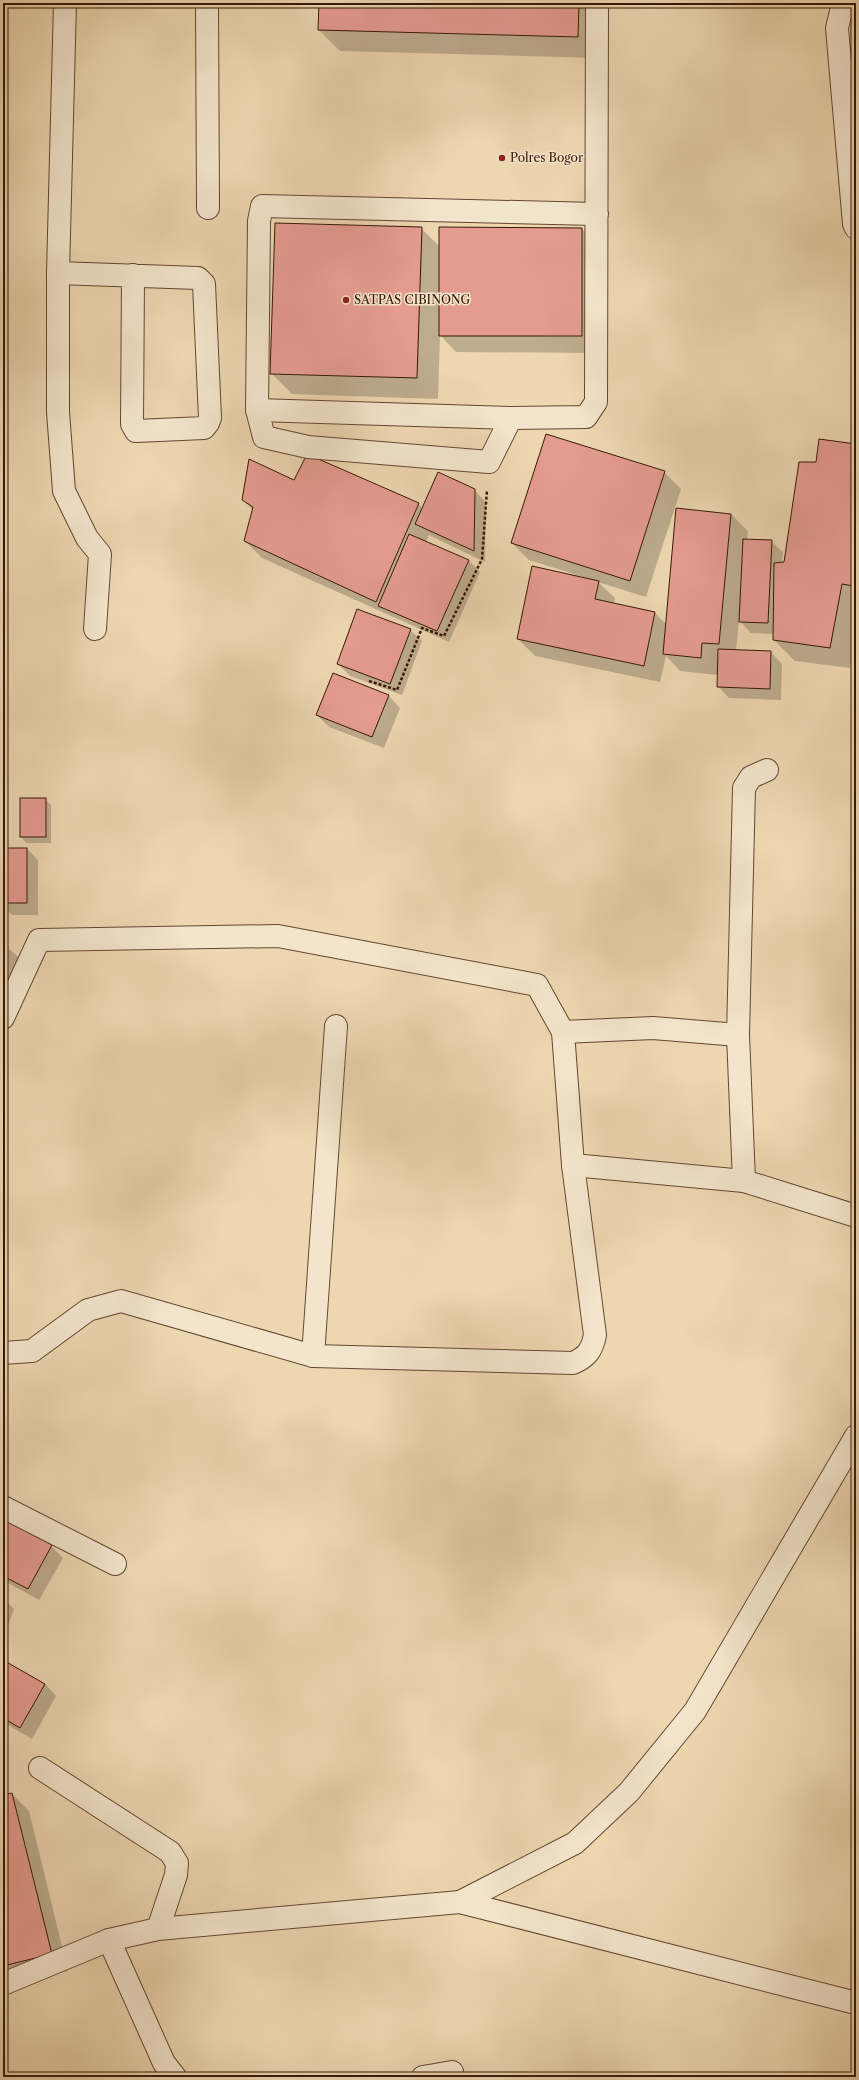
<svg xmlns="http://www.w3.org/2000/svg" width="859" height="2080" font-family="'Libre Caslon Text',serif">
  <rect width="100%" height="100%" fill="#edd7b1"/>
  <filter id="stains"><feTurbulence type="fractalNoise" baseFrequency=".005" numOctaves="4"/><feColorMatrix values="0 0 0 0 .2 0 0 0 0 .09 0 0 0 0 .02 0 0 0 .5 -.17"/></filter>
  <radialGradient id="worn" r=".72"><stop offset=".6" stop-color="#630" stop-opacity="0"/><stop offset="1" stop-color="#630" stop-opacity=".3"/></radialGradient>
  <g fill="#0003">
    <path d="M 320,3 L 600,3 L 598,58 L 340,51 L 319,30 Z"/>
    <path d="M 421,228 L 440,247 L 582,229 L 599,245 L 599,353 L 456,352 L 440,335 L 438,399 L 292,394 L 271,373 Z"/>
    <path d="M 856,445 L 856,640 L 850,668 L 795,661 L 774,640 L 774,634 L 751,633 L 739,620 L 736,651 L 771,652 L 782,664 L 781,700 L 729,698 L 718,686 L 718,675 L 680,671 L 666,656 L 660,682 L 535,656 L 518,639 L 583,577 L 529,560 L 512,543 L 664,472 L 681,489 L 646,597 L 598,582 L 615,598 L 614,604 L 655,613 L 666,624 L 731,514 L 748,531 L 747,540 L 771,541 L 783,552 L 782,563 L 785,563 L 817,463 Z"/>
    <path d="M 294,481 L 418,504 L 423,509 L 474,490 L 486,502 L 485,562 L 429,535 L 426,542 L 468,560 L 480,572 L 449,642 L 262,558 L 245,541 L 253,510 L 243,500 Z"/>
    <path d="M 410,630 L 422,641 L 402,695 L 350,676 L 338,664 Z"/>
    <path d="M 333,674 L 389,696 L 400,708 L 384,748 L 329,727 L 317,715 Z"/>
    <path d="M 21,799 L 45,799 L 51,805 L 51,843 L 26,843 L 21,837 Z"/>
    <path d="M 3,814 L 5,817 L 6,844 L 3,844 Z"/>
    <path d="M 3,849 L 27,849 L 38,860 L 38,915 L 12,915 L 3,906 Z"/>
    <path d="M 3,946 L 7,947 L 19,958 L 3,1006 Z"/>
    <path d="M 3,1521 L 51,1546 L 63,1558 L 39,1600 L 3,1580 Z"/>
    <path d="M 3,1598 L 14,1609 L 3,1638 Z"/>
    <path d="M 3,1661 L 45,1684 L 56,1696 L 32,1739 L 3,1722 Z"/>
    <path d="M 12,1794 L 29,1811 L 68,1971 L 3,1987 L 3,1796 Z"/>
  </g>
  <g fill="#e59c90" stroke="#371706">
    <path d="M 319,3 L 579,3 L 578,37 L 318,30 Z"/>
    <path d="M 275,223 L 422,227 L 417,378 L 270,374 Z"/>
    <path d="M 439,227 L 582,228 L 582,336 L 439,336 Z"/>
    <path d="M 546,434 L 665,471 L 630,581 L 511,543 Z"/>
    <path d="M 819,439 L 856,444 L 856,575 L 853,586 L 842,584 L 830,648 L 773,640 L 774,563 L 784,562 L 799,462 L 816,462 Z"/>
    <path d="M 307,454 L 419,503 L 376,602 L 244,541 L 253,507 L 242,500 L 249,459 L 294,480 Z"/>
    <path d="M 438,472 L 475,489 L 474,551 L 415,524 Z"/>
    <path d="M 676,508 L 731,514 L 719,644 L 702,643 L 701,658 L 663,654 Z"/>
    <path d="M 409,534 L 469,560 L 437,631 L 378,606 Z"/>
    <path d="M 743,539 L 772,540 L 768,623 L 739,622 Z"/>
    <path d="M 532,566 L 599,581 L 595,599 L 655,612 L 644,666 L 517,639 Z"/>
    <path d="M 357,609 L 411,629 L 390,684 L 337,664 Z"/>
    <path d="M 718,649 L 771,651 L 770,689 L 717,687 Z"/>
    <path d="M 333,673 L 389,695 L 372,737 L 316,715 Z"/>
    <rect x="20" y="798" width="26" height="39"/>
    <rect x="3" y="848" width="24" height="55"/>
    <path d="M 3,944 L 8,946 L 3,960 Z"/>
    <path d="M 3,1519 L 52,1545 L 28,1589 L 3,1576 Z"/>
    <path d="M 3,1660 L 45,1684 L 20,1728 L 3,1718 Z"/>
    <path d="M 12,1793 L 52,1954 L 3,1966 L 3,1795 Z"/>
  </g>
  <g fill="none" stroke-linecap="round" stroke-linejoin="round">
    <g stroke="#644731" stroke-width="24">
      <g id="minor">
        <path d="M 65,3 L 58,273 L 58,412 L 64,491 L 87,538 L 100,554 L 95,629"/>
        <path d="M 207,3 L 208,208"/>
        <path d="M 843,3 L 837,28 L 854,224 L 856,228"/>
        <path d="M 597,214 L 262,206 L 259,221 L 257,410 L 264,437 L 308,447 L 489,462 L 511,418 L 586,417 L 596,402 L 597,3"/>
        <path d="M 58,273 L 198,278 L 204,284 L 210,418 L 208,423 L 204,428 L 136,431 L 132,424 L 133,275"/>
        <path d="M 257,410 L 511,418"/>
        <path d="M 3,1018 L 39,940 L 278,936 L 537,985 L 563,1032 L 573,1165 L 595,1335 C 592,1350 587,1357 573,1363 L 313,1356 L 121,1301 L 88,1310 L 32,1351 L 3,1353"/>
        <path d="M 563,1032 L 653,1028 L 738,1035"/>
        <path d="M 573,1165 L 744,1181 L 856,1216"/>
        <path d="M 744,1181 L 738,1035 L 744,788 L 751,777 L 767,770"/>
        <path d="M 313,1356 L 336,1026"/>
        <path d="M 3,1507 L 115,1564"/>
        <path d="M 40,1768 L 170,1852 L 177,1863 L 176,1875 L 158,1929"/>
        <path d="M 460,1902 L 575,1843 L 629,1792 L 695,1711 L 856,1436"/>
        <path d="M 109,1940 L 164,2063 L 175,2077"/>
        <path d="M 3,1984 L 109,1940 L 158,1929 L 460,1902 L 856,2003"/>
        <path d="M 423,2077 L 452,2072"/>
      </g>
    </g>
    <path stroke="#371706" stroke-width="2.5" stroke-dasharray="3 2" stroke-linecap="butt" d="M 369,681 L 397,690 L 422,628 L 444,636 L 482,559 L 487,490"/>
    <use href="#minor" stroke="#f3e5cc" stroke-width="22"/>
  </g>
  <g fill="#8f2418" stroke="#f3e5cc" stroke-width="1.5">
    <circle cx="502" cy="158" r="4"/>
    <circle cx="346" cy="300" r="4"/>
  </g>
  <g text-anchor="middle" stroke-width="3" stroke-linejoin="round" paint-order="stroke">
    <g font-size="12" fill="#371706" stroke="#f3e5cc" text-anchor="start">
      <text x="510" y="162">Polres Bogor</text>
      <text x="354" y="304">SATPAS CIBINONG</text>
    </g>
  </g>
  <rect width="859" height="2080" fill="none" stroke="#edd7b1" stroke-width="16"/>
  <rect x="4" y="4" width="851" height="2072" fill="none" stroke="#371706" stroke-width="2"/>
  <rect x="8" y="8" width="843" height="2064" fill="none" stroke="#371706"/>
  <rect width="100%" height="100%" filter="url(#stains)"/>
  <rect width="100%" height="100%" fill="url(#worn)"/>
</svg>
